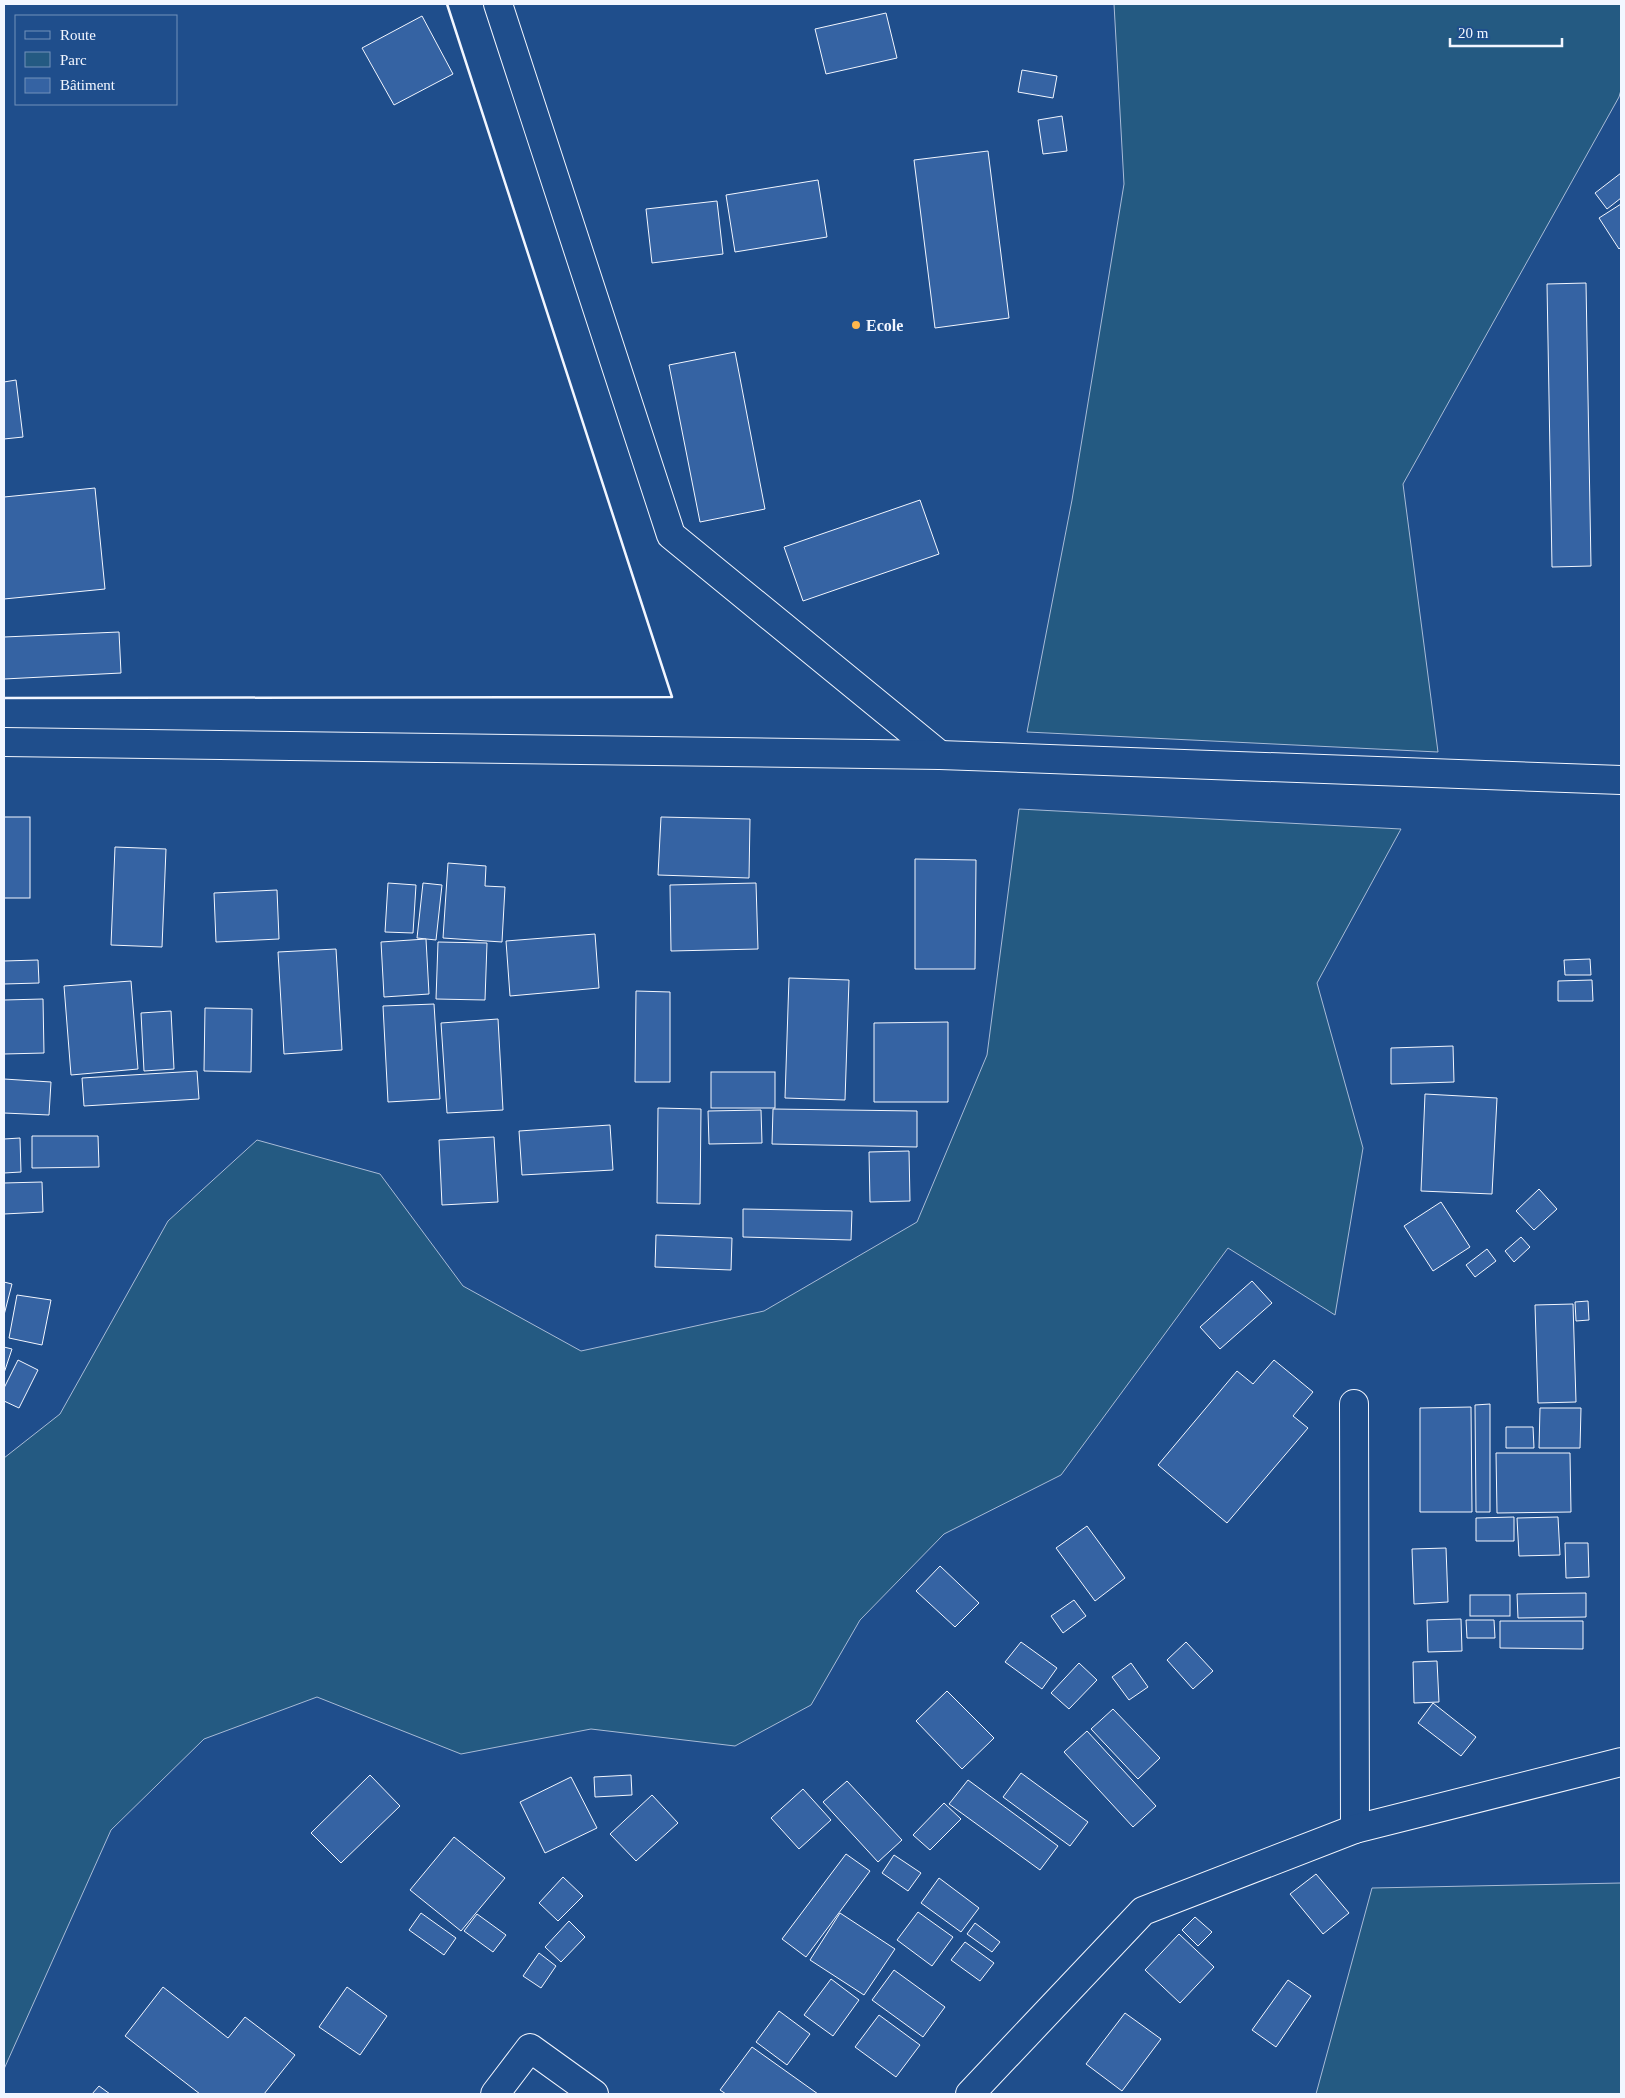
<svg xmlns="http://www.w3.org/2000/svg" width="1625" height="2098" font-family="Georgia,serif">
  <rect width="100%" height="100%" fill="#1f4e8c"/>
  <g fill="#245a82" stroke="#a8bbd7">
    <path d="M 1114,4 L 1621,4 L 1621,90 L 1619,97 L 1403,484 L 1438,752 L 1027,732 L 1072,500 L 1124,184 Z"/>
    <path d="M 1019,809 L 1401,829 L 1317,983 L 1363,1148 L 1335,1315 L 1228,1248 L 1061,1475 L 944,1534 L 860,1620 L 811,1705 L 735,1746 L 591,1729 L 461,1754 L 317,1697 L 204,1739 L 111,1830 L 4,2069 L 4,1458 L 60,1414 L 168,1221 L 257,1140 L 380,1174 L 463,1286 L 581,1351 L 764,1311 L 917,1222 L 987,1055 Z"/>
    <path d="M 1621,1883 L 1621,2094 L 1316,2094 L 1372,1888 Z"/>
  </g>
  <g fill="#3563a3" stroke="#f2f6ff">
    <path d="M 886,13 L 897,58 L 826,74 L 815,29 Z"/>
    <path d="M 422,16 L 453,74 L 394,105 L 362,48 Z"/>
    <path d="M 1022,70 L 1057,76 L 1053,98 L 1018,92 Z"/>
    <path d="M 1062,116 L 1067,151 L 1043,154 L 1038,120 Z"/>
    <path d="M 988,151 L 1009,318 L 935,328 L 914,160 Z"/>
    <path d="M 1621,173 L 1621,198 L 1607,209 L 1595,193 Z"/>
    <path d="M 818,180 L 827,237 L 735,252 L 726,195 Z"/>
    <path d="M 717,201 L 723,254 L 652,263 L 646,209 Z"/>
    <path d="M 1621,204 L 1621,247 L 1619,249 L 1599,218 Z"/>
    <path d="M 1586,283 L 1591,566 L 1552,567 L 1547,284 Z"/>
    <path d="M 735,352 L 765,509 L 700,522 L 669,365 Z"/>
    <path d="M 16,380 L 23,437 L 4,439 L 4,382 Z"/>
    <path d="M 95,488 L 105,589 L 4,599 L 4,497 Z"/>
    <path d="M 920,500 L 939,554 L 803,601 L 784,547 Z"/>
    <path d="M 119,632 L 121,673 L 4,679 L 4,637 Z"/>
    <rect x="4" y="817" width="26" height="81"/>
    <path d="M 661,817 L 750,819 L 749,878 L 658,875 Z"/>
    <path d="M 115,847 L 166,849 L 162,947 L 111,945 Z"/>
    <path d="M 915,859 L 976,860 L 975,969 L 915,969 Z"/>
    <path d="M 448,863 L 486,866 L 485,886 L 505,887 L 502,942 L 443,938 Z"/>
    <path d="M 388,883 L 416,885 L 413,933 L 385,932 Z"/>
    <path d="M 423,883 L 442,885 L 436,940 L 417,938 Z"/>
    <path d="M 756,883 L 758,949 L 671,951 L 670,885 Z"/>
    <path d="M 277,890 L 279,939 L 216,942 L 214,893 Z"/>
    <path d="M 595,934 L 599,988 L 510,996 L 506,941 Z"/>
    <path d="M 426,939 L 429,994 L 384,997 L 381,942 Z"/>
    <path d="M 438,942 L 487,943 L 485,1000 L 436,999 Z"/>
    <path d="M 336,949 L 342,1050 L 284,1054 L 278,952 Z"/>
    <path d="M 1590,959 L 1591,975 L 1565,975 L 1564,960 Z"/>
    <path d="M 38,960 L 39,983 L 4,984 L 4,961 Z"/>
    <path d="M 789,978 L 849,980 L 845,1100 L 785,1098 Z"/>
    <path d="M 1592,980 L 1593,1001 L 1558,1001 L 1558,981 Z"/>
    <path d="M 131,981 L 138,1069 L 71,1075 L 64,986 Z"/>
    <path d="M 636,991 L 670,992 L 670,1082 L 635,1082 Z"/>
    <path d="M 43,999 L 44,1053 L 4,1054 L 4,1000 Z"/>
    <path d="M 434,1004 L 440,1099 L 388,1102 L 383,1006 Z"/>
    <path d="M 205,1008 L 252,1009 L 251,1072 L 204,1071 Z"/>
    <path d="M 171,1011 L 174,1069 L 144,1071 L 141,1013 Z"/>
    <path d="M 498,1019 L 503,1110 L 447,1113 L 441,1023 Z"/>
    <path d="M 948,1022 L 948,1102 L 874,1102 L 874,1023 Z"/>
    <path d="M 1453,1046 L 1454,1082 L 1391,1084 L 1391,1048 Z"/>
    <path d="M 197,1071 L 199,1099 L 84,1106 L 82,1078 Z"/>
    <rect x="711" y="1072" width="64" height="36"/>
    <path d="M 4,1079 L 51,1082 L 49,1115 L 4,1113 Z"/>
    <path d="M 1425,1094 L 1497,1098 L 1492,1194 L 1421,1191 Z"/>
    <path d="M 658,1108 L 701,1109 L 700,1204 L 657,1203 Z"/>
    <path d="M 773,1109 L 917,1111 L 917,1147 L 772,1144 Z"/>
    <path d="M 761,1110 L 762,1143 L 709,1144 L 708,1111 Z"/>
    <path d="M 610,1125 L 613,1170 L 522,1175 L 519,1131 Z"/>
    <path d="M 32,1136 L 98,1136 L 99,1167 L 32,1168 Z"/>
    <path d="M 494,1137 L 498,1202 L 442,1205 L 439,1140 Z"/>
    <path d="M 20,1138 L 21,1172 L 4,1173 L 4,1139 Z"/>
    <path d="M 909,1151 L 910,1201 L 870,1202 L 869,1152 Z"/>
    <path d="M 42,1182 L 43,1212 L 4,1214 L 4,1183 Z"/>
    <path d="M 1539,1189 L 1557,1209 L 1534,1230 L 1516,1211 Z"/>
    <path d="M 1441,1202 L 1470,1247 L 1433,1271 L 1404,1226 Z"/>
    <path d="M 743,1209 L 852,1211 L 851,1240 L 743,1237 Z"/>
    <path d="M 656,1235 L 732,1238 L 731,1270 L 655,1267 Z"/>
    <path d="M 1521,1237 L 1530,1247 L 1514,1262 L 1505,1251 Z"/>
    <path d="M 1487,1249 L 1496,1261 L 1475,1277 L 1466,1265 Z"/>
    <path d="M 1252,1281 L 1272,1303 L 1220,1349 L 1200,1327 Z"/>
    <path d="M 4,1282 L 12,1284 L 4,1315 Z"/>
    <path d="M 17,1295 L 51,1300 L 42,1345 L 9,1338 Z"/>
    <path d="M 1588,1301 L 1589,1320 L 1576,1321 L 1575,1302 Z"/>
    <path d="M 1573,1304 L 1576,1402 L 1538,1403 L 1535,1305 Z"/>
    <path d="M 4,1347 L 12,1349 L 4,1373 Z"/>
    <path d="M 18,1360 L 38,1370 L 19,1408 L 4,1401 L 4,1388 Z"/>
    <path d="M 1274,1360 L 1313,1392 L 1293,1416 L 1308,1428 L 1227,1523 L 1158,1465 L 1237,1371 L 1253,1384 Z"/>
    <path d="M 1490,1404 L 1490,1512 L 1476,1512 L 1475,1405 Z"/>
    <path d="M 1471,1407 L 1472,1512 L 1420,1512 L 1420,1408 Z"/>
    <path d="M 1540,1408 L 1581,1408 L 1580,1448 L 1539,1448 Z"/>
    <path d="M 1506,1427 L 1533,1427 L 1534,1448 L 1506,1448 Z"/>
    <path d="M 1496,1453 L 1570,1453 L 1571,1512 L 1497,1513 Z"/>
    <path d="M 1514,1517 L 1514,1541 L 1476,1541 L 1476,1518 Z"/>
    <path d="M 1558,1517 L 1560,1555 L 1519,1556 L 1517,1518 Z"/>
    <path d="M 1087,1526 L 1125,1578 L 1095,1601 L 1056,1548 Z"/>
    <path d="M 1565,1543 L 1588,1543 L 1589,1577 L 1566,1578 Z"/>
    <path d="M 1446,1548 L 1448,1602 L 1414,1604 L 1412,1549 Z"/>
    <path d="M 940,1566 L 979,1603 L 955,1627 L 916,1591 Z"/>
    <path d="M 1586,1593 L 1586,1617 L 1518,1618 L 1517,1594 Z"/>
    <rect x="1470" y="1595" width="40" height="21"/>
    <path d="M 1074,1600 L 1086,1616 L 1063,1633 L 1051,1616 Z"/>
    <path d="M 1461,1619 L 1462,1651 L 1428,1652 L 1427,1620 Z"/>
    <path d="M 1466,1620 L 1494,1620 L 1495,1638 L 1467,1638 Z"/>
    <path d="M 1500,1621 L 1583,1621 L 1583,1649 L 1500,1648 Z"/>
    <path d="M 1021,1642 L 1057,1668 L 1042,1689 L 1005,1662 Z"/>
    <path d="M 1186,1642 L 1213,1671 L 1193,1689 L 1167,1660 Z"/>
    <path d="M 1437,1661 L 1439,1702 L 1414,1703 L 1413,1662 Z"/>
    <path d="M 1079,1663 L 1097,1680 L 1069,1709 L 1051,1693 Z"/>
    <path d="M 1131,1663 L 1148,1687 L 1129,1700 L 1112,1677 Z"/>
    <path d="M 947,1691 L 994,1738 L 962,1769 L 916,1721 Z"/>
    <path d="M 1433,1703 L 1476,1737 L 1461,1756 L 1418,1723 Z"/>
    <path d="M 1113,1709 L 1160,1758 L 1138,1779 L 1091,1729 Z"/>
    <path d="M 1087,1731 L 1156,1806 L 1133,1827 L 1064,1752 Z"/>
    <path d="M 1021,1773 L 1088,1822 L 1070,1846 L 1003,1797 Z"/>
    <path d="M 370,1775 L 400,1806 L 341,1863 L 311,1833 Z"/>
    <path d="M 631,1775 L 632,1795 L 595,1797 L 594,1777 Z"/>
    <path d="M 571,1777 L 597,1828 L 545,1853 L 520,1802 Z"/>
    <path d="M 968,1780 L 1058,1846 L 1040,1870 L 949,1804 Z"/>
    <path d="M 847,1781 L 902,1840 L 878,1862 L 823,1802 Z"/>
    <path d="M 803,1789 L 831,1820 L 799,1849 L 771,1818 Z"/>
    <path d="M 652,1795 L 678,1823 L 636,1861 L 610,1834 Z"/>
    <path d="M 944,1803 L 961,1819 L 930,1850 L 913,1835 Z"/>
    <path d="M 454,1837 L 505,1878 L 461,1931 L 410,1890 Z"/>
    <path d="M 846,1854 L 870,1871 L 806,1957 L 782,1939 Z"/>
    <path d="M 894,1855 L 921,1873 L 908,1891 L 882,1873 Z"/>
    <path d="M 1316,1874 L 1349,1913 L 1323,1934 L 1290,1894 Z"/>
    <path d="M 563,1877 L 583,1896 L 558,1921 L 539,1903 Z"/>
    <path d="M 939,1878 L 979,1908 L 961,1932 L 921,1903 Z"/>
    <path d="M 918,1912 L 953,1937 L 932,1966 L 897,1940 Z"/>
    <path d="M 421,1913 L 456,1938 L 444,1955 L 409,1930 Z"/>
    <path d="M 840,1913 L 895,1949 L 864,1995 L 810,1960 Z"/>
    <path d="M 477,1914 L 506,1935 L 493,1952 L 464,1931 Z"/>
    <path d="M 1195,1917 L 1212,1932 L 1198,1946 L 1182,1930 Z"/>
    <path d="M 569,1921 L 585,1937 L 561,1962 L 545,1947 Z"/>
    <path d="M 975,1923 L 1000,1942 L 992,1952 L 967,1934 Z"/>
    <path d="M 1179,1934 L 1214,1967 L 1180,2003 L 1145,1970 Z"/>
    <path d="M 965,1942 L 994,1963 L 980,1981 L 951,1960 Z"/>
    <path d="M 539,1953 L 556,1966 L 541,1988 L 523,1976 Z"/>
    <path d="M 894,1970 L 945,2007 L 923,2037 L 872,2000 Z"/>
    <path d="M 831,1979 L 859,2000 L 833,2036 L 804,2015 Z"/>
    <path d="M 1288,1980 L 1311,1996 L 1276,2047 L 1252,2030 Z"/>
    <path d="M 163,1987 L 228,2038 L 245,2017 L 295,2055 L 264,2094 L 200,2094 L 125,2036 Z"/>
    <path d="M 347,1987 L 387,2016 L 360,2055 L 319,2027 Z"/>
    <path d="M 779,2011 L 810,2034 L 787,2065 L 756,2042 Z"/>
    <path d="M 1125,2013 L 1161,2039 L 1122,2091 L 1086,2064 Z"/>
    <path d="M 879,2015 L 920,2045 L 896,2077 L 855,2047 Z"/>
    <path d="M 752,2047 L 818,2094 L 726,2094 L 720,2090 Z"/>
    <path d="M 99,2086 L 110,2094 L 92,2094 Z"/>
  </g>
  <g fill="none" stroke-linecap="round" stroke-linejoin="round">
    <g stroke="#f2f6ff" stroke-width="30">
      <g id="minor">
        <path d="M 498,4 L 671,535 L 940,755"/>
        <path d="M 1354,1404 L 1355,1829"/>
        <path d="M 495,2094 L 530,2048 L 594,2094"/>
        <path d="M 970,2094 L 1143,1911 L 1355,1829 L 1621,1762"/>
      </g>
    </g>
    <g stroke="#f2f6ff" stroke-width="30">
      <path id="major" d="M 4,742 L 940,755 L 1621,780"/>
    </g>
    <use href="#minor" stroke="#1f4e8c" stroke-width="28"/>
    <use href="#major" stroke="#1f4e8c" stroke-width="28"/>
    <path stroke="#f2f6ff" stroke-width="2.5" d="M 4,698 L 672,697 L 447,4"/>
  </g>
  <circle fill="#ffb74d" stroke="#1f4e8c" stroke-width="2" cx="856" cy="325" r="5"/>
  <g text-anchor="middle" stroke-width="4" stroke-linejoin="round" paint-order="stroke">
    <g font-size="16" font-weight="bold" fill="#f2f6ff" stroke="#1f4e8c" text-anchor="start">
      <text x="866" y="331">Ecole</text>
    </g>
  </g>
  <rect width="1625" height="2098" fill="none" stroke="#f2f6ff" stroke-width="10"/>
  <rect x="15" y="15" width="162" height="90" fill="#1f4e8c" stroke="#7391ba"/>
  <rect x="25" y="31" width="25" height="8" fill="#1f4e8c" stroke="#7391ba"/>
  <text x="60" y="40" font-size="15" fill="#f2f6ff">Route</text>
  <rect x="25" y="52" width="25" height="15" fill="#245a82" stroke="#7391ba"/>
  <text x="60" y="65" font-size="15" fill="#f2f6ff">Parc</text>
  <rect x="25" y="78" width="25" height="15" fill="#3563a3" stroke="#7391ba"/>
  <text x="60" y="90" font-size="15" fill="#f2f6ff">Bâtiment</text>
  <path d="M1450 38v8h112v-8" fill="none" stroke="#f2f6ff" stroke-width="2.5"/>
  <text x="1458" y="38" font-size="15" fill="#f2f6ff" stroke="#1f4e8c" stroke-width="4" paint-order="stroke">20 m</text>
</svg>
